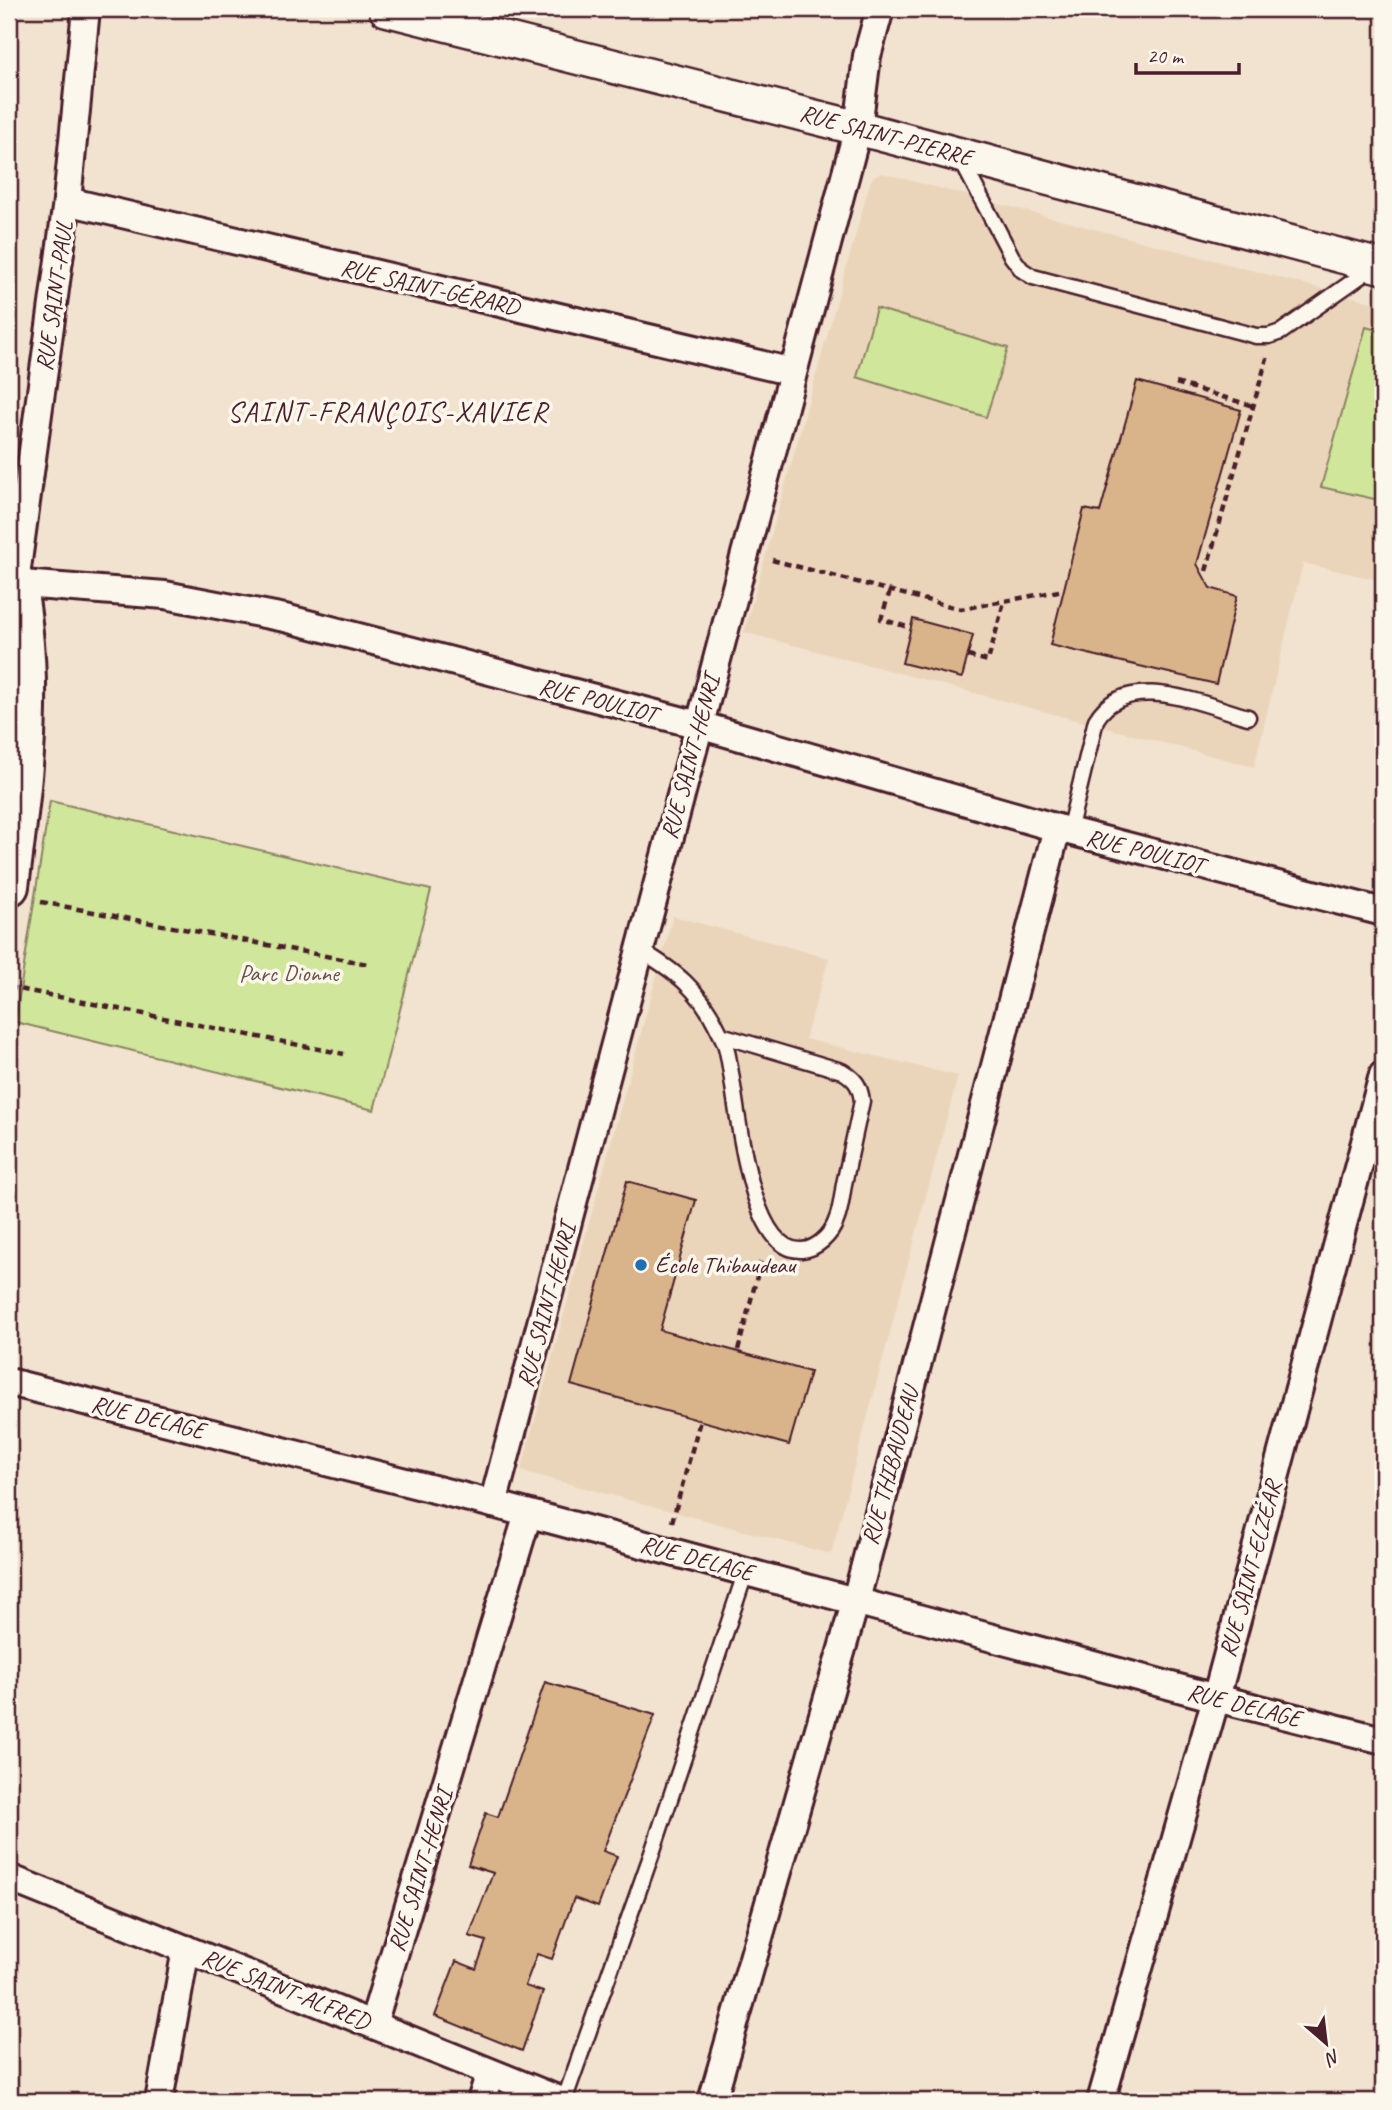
<svg xmlns="http://www.w3.org/2000/svg" width="1392" height="2110" font-family="Caveat,sans-serif">
  <rect width="100%" height="100%" fill="#f1e3cf"/>
  <filter id="ink" filterUnits="userSpaceOnUse"><feTurbulence type="fractalNoise" baseFrequency=".0143" numOctaves="2"/><feDisplacementMap in="SourceGraphic" scale="14" xChannelSelector="R" yChannelSelector="G"/><feConvolveMatrix kernelMatrix="1 2 1 2 8 2 1 2 1" color-interpolation-filters="sRGB"/></filter>
  <g filter="url(#ink)">
    <g fill="#ead5ba">
      <path d="M 882,173 L 1383,305 L 1383,581 L 1303,563 L 1254,767 L 744,632 L 870,183 L 874,176 Z"/>
      <path d="M 673,916 L 829,958 L 805,1039 L 958,1076 L 831,1554 L 521,1471 Z"/>
    </g>
    <g fill="#cfe69b" stroke="#8c8263" stroke-width="2">
      <path d="M 876,308 L 1008,348 L 986,417 L 857,377 Z"/>
      <path d="M 1366,327 L 1383,332 L 1383,501 L 1321,487 Z"/>
      <path d="M 50,801 L 431,890 L 374,1110 L 15,1022 Z"/>
    </g>
    <g fill="#d9b48a" stroke="#4a1f2b" stroke-width="2">
      <path d="M 1137,381 L 1241,410 L 1197,564 L 1210,588 L 1237,596 L 1216,684 L 1050,645 L 1084,509 L 1100,512 Z"/>
      <path d="M 913,619 L 973,635 L 962,678 L 902,663 Z"/>
      <path d="M 627,1181 L 696,1200 L 660,1330 L 810,1372 L 789,1445 L 571,1385 Z"/>
      <path d="M 545,1682 L 655,1715 L 603,1851 L 617,1856 L 598,1907 L 574,1898 L 552,1959 L 537,1954 L 525,1986 L 543,1992 L 522,2051 L 435,2016 L 456,1961 L 476,1969 L 486,1941 L 469,1936 L 493,1873 L 468,1865 L 486,1813 L 498,1817 Z"/>
    </g>
    <g fill="none" stroke-linecap="round" stroke-linejoin="round">
      <g stroke="#4a1f2b" stroke-width="19">
        <g id="service">
          <path d="M 960,158 L 1012,257 L 1022,270 L 1033,277 L 1256,336 L 1269,336 L 1281,332 L 1372,268"/>
          <path d="M 1069,831 L 1096,720 C 1126,669 1203,705 1248,717"/>
          <path d="M 640,950 C 675,971 699,989 717,1027 C 720,1033 724,1040 726,1047 C 737,1085 744,1254 802,1250 C 817,1249 831,1235 836,1221 C 841,1210 842,1196 844,1184 C 850,1157 856,1129 862,1101 C 860,1085 855,1079 842,1071 L 721,1035"/>
          <path d="M 564,2101 L 652,1853 L 746,1571"/>
        </g>
      </g>
      <g stroke="#4a1f2b" stroke-width="32">
        <g id="minor">
          <path d="M 67,201 L 793,372"/>
          <path d="M 9,583 L 165,595 L 285,618 L 699,725 L 1057,828 L 1383,912"/>
          <path d="M 15,583 L 67,201 L 86,9"/>
          <path d="M 9,1382 L 493,1504 L 1216,1698 L 1383,1740"/>
          <path d="M 493,1504 L 858,128 L 867,56 L 880,9"/>
          <path d="M 9,1878 L 562,2101"/>
          <path d="M 373,2024 L 528,1514"/>
          <path d="M 159,2101 L 186,1949"/>
          <path d="M 481,2101 L 490,2073"/>
          <path d="M 712,2101 L 856,1600 L 1057,828"/>
          <path d="M 1101,2101 L 1216,1698 L 1383,1075"/>
        </g>
      </g>
      <g stroke="#4a1f2b" stroke-width="38">
        <path id="tertiary" d="M 386,9 L 858,128 L 1383,267"/>
      </g>
      <g stroke="#4a1f2b" stroke-width="44">
        <path id="secondary" d="M 9,570 C 19,590 21,611 23,633 C 32,717 20,802 9,886"/>
      </g>
      <g stroke="#4a1f2b" stroke-width="4.5" stroke-dasharray="7 5" stroke-linecap="butt">
        <path d="M 1176,383 L 1253,406"/>
        <path d="M 772,560 L 961,609 L 1064,590"/>
        <path d="M 1206,571 L 1267,358"/>
        <path d="M 890,591 L 881,619 L 911,628"/>
        <path d="M 968,656 L 988,661 L 1004,602"/>
        <path d="M 41,902 L 368,964"/>
        <path d="M 9,987 L 344,1054"/>
        <path d="M 738,1350 L 762,1257"/>
        <path d="M 672,1522 L 700,1421"/>
      </g>
      <use href="#service" stroke="#fbf7ec" stroke-width="14"/>
      <use href="#minor" stroke="#fbf7ec" stroke-width="26"/>
      <use href="#tertiary" stroke="#fbf7ec" stroke-width="33"/>
      <use href="#secondary" stroke="#fbf7ec" stroke-width="38"/>
    </g>
  </g>
  <circle fill="#1f6fb2" stroke="#fbf7ec" stroke-width="2.5" cx="641" cy="1265" r="7"/>
  <g text-anchor="middle" stroke-width="7" stroke-linejoin="round" paint-order="stroke">
    <g font-size="24" fill="#4a1f2b" stroke="#fbf7ec">
      <text transform="translate(886 135) rotate(15)" y="8">RUE SAINT-PIERRE</text>
      <text transform="translate(430 287) rotate(13)" y="8">RUE SAINT-GÉRARD</text>
      <text transform="translate(54 296) rotate(-82)" y="8">RUE SAINT-PAUL</text>
      <text transform="translate(598 700) rotate(14)" y="8">RUE POULIOT</text>
      <text transform="translate(690 757) rotate(-75)" y="8">RUE SAINT-HENRI</text>
      <text transform="translate(1145 851) rotate(14)" y="8">RUE POULIOT</text>
      <text transform="translate(546 1305) rotate(-75)" y="8">RUE SAINT-HENRI</text>
      <text transform="translate(148 1417) rotate(14)" y="8">RUE DELAGE</text>
      <text transform="translate(890 1466) rotate(-75)" y="8">RUE THIBAUDEAU</text>
      <text transform="translate(697 1558) rotate(15)" y="8">RUE DELAGE</text>
      <text transform="translate(1250 1569) rotate(-75)" y="8">RUE SAINT-ELZÉAR</text>
      <text transform="translate(1244 1705) rotate(14)" y="8">RUE DELAGE</text>
      <text transform="translate(420 1870) rotate(-73)" y="8">RUE SAINT-HENRI</text>
      <text transform="translate(286 1989) rotate(22)" y="8">RUE SAINT-ALFRED</text>
    </g>
    <g font-size="24" fill="#6b5147" stroke="#fbf7ec">
      <text x="289" y="981">Parc Dionne</text>
    </g>
    <g font-size="24" fill="#4a1f2b" stroke="#fbf7ec" text-anchor="start">
      <text x="655" y="1273">École Thibaudeau</text>
    </g>
    <g font-size="28" letter-spacing="2" fill="#4a1f2b" stroke="#fbf7ec">
      <text x="388" y="421">SAINT-FRANÇOIS-XAVIER</text>
    </g>
  </g>
  <rect width="1392" height="2110" fill="none" stroke="#fbf7ec" stroke-width="35"/>
  <rect x="18" y="18" width="1357" height="2075" fill="none" stroke="#4a1f2b" stroke-width="2.5" filter="url(#ink)"/>
  <g transform="translate(1326 2043) rotate(152)" stroke="#fbf7ec" stroke-width="5" paint-order="stroke">
  <path d="M0-5L12 26L0 18L-12 26Z" fill="#4a1f2b"/>
  <text y="-10" font-size="19" font-weight="bold" text-anchor="middle" fill="#4a1f2b">N</text>
  </g>
  <path d="M1136 63v10h103v-10" fill="none" stroke="#4a1f2b" stroke-width="3.5"/>
  <text x="1147" y="63" font-size="21" fill="#4a1f2b" stroke="#fbf7ec" stroke-width="5" paint-order="stroke">20 m</text>
</svg>
